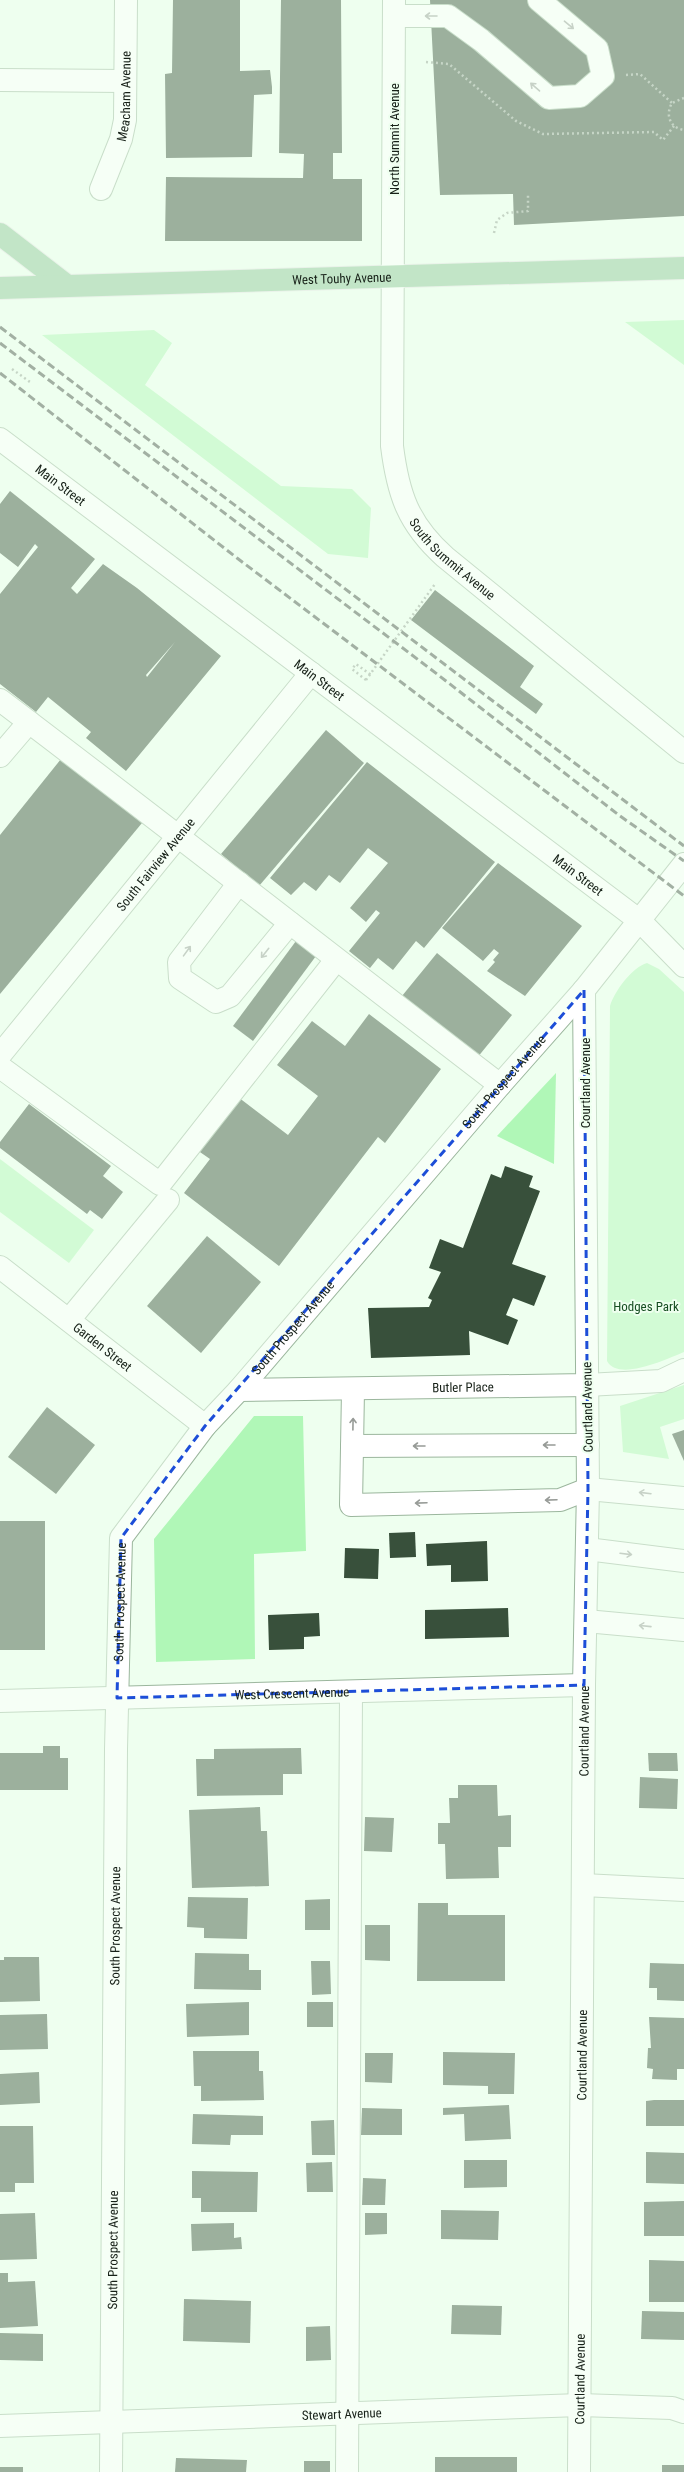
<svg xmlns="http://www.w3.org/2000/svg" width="684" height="2472" font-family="'Roboto Condensed',sans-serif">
  <rect width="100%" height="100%" fill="#eeffef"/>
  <g fill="#b0f7b7">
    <path d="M 684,320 L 684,365 L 625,322 Z"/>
    <path d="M 154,330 L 172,343 L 145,385 L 281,486 L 352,489 L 371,508 L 368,558 L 328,554 L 42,335 Z"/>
    <path d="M 647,963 L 659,969 L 684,992 L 684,1352 C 667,1359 618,1382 607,1361 L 610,1006 C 614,992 632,967 647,963 Z"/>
    <path d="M 556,1073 L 554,1164 L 497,1136 Z"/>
    <path d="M 0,1159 L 94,1230 L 69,1263 L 0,1212 Z"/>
    <path d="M 684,1385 L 684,1419 L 660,1427 L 669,1459 L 623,1452 L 620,1406 Z"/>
    <path d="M 254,1416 L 303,1416 L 306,1551 L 254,1554 L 255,1659 L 156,1662 L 154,1539 Z"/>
  </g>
  <g fill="#38503b" fill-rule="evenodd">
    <path d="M 173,0 L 240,0 L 240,71 L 270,70 L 272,87 L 272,94 L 254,95 L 252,157 L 166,158 L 165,74 L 172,73 Z"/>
    <path d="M 281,0 L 341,0 L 342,153 L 333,153 L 333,179 L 362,179 L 362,241 L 165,241 L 166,177 L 303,178 L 304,154 L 279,153 Z"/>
    <path d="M 430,0 L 684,0 L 684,216 L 514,225 L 513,194 L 440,195 Z"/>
    <path d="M 10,491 L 95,559 L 71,588 L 77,594 L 103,564 L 137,588 L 221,656 L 126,771 L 86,738 L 91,732 L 48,697 L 36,712 L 0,684 L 0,594 L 38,547 L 35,544 L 18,567 L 0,553 L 0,504 ZM 175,642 L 147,677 L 146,675 Z"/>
    <path d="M 435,590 L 534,666 L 520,687 L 543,704 L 536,714 L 411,620 Z"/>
    <path d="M 326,730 L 364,763 L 259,886 L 221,854 Z"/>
    <path d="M 61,759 L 142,823 L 0,994 L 0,835 Z"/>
    <path d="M 367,762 L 495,862 L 424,948 L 416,941 L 393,970 L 378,958 L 370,968 L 349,951 L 380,913 L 376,910 L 366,922 L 350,908 L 388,863 L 368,848 L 340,883 L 329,875 L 316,891 L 304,882 L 291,895 L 270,878 Z"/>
    <path d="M 498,863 L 582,926 L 525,996 L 487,971 L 495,962 L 493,960 L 499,953 L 494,949 L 483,961 L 442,928 Z"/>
    <path d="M 296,941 L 316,956 L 253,1041 L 233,1026 Z"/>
    <path d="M 437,953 L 512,1015 L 477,1058 L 402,996 Z"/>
    <path d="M 369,1014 L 441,1069 L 385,1143 L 378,1137 L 279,1266 L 184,1193 L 210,1159 L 197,1150 L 238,1097 L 288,1135 L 318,1096 L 277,1065 L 312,1021 L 345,1046 Z"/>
    <path d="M 29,1104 L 111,1166 L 103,1176 L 123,1192 L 102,1219 L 90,1210 L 87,1214 L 0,1148 L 0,1142 Z"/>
    <path d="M 505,1166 L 533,1176 L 529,1187 L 540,1191 L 512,1264 L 546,1276 L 534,1306 L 513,1298 L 506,1315 L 518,1320 L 508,1345 L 469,1331 L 470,1355 L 371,1358 L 368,1308 L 429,1307 L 432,1300 L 428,1298 L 441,1272 L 429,1268 L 440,1239 L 463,1248 L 491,1174 L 501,1178 Z"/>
    <path d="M 207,1236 L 261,1282 L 201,1353 L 147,1306 Z"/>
    <path d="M 47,1407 L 95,1445 L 56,1494 L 8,1457 Z"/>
    <path d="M 684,1430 L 684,1461 L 672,1434 Z"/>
    <rect x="0" y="1521" width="45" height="129"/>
    <path d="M 415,1532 L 416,1557 L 390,1558 L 389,1533 Z"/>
    <path d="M 487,1541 L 488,1581 L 451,1582 L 451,1565 L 427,1566 L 426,1544 Z"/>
    <path d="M 345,1548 L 379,1549 L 378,1579 L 344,1578 Z"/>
    <path d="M 508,1608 L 509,1637 L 425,1639 L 425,1610 Z"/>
    <path d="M 319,1613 L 320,1636 L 304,1637 L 304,1649 L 269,1650 L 268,1615 Z"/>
    <path d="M 43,1746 L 60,1746 L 60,1758 L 68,1758 L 68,1790 L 0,1790 L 0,1753 L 43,1753 Z"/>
    <path d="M 301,1748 L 302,1774 L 283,1774 L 283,1795 L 197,1796 L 196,1759 L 214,1759 L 214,1749 Z"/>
    <path d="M 648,1753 L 677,1753 L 678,1771 L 649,1771 Z"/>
    <path d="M 640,1777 L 678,1779 L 677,1809 L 639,1808 Z"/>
    <path d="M 458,1785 L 497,1785 L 498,1816 L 511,1815 L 511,1847 L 498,1847 L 499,1878 L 446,1879 L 445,1844 L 438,1844 L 438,1823 L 450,1823 L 449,1798 L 458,1798 Z"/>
    <path d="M 260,1807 L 261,1831 L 267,1831 L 269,1886 L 192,1888 L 189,1810 Z"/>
    <path d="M 365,1817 L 394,1818 L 392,1852 L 364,1851 Z"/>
    <path d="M 188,1897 L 248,1898 L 247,1939 L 204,1938 L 204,1928 L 187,1927 Z"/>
    <path d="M 330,1899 L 330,1930 L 305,1930 L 305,1900 Z"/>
    <path d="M 418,1903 L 448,1903 L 448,1915 L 505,1915 L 505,1981 L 417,1981 Z"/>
    <path d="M 365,1925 L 390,1925 L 390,1961 L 365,1960 Z"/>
    <path d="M 195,1953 L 249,1954 L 249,1970 L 261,1970 L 261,1990 L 194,1989 Z"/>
    <path d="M 4,1957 L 39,1957 L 40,2001 L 0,2002 L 0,1960 L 4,1960 Z"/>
    <path d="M 311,1961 L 330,1961 L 331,1994 L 312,1995 Z"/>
    <path d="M 650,1963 L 684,1964 L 684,2001 L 657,2000 L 657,1988 L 649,1988 Z"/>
    <path d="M 249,2002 L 249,2035 L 187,2037 L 186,2004 Z"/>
    <rect x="307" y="2002" width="26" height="25"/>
    <path d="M 47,2014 L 48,2049 L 0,2050 L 0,2015 Z"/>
    <path d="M 649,2017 L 684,2018 L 684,2069 L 677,2069 L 677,2080 L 652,2079 L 653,2069 L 647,2068 L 648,2048 L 651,2048 Z"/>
    <path d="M 193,2051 L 259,2051 L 259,2071 L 263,2071 L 264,2100 L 201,2101 L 201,2086 L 194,2086 Z"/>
    <path d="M 443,2052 L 515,2053 L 514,2094 L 488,2094 L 488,2086 L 443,2085 Z"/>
    <path d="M 365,2053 L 393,2053 L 392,2083 L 365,2082 Z"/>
    <path d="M 39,2072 L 40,2103 L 0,2105 L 0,2074 Z"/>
    <path d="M 654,2100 L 684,2100 L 684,2126 L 646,2126 L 646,2101 Z"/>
    <path d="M 509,2105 L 511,2139 L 465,2141 L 464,2114 L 443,2115 L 443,2108 Z"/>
    <path d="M 362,2108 L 402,2109 L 402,2135 L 361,2135 Z"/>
    <path d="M 193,2114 L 263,2116 L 263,2135 L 231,2135 L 230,2145 L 192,2144 Z"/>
    <path d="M 334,2120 L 335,2155 L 312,2155 L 311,2121 Z"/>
    <path d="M 0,2126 L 33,2126 L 34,2183 L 15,2183 L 15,2192 L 0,2192 Z"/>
    <path d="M 646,2152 L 684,2153 L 684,2184 L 646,2183 Z"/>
    <path d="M 464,2160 L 507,2160 L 507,2187 L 464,2188 Z"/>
    <path d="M 332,2162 L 333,2192 L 307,2192 L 306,2163 Z"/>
    <path d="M 192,2171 L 258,2172 L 257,2212 L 201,2212 L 201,2198 L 192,2198 Z"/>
    <path d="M 363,2178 L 386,2179 L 385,2205 L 362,2205 Z"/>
    <path d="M 684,2201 L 684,2236 L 644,2236 L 644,2202 Z"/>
    <path d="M 441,2210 L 499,2211 L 498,2240 L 441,2239 Z"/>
    <path d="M 35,2213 L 37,2259 L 0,2260 L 0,2214 Z"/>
    <path d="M 365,2213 L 387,2213 L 387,2234 L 365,2235 Z"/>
    <path d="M 234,2223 L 234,2238 L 241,2237 L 242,2249 L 192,2251 L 191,2224 Z"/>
    <path d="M 649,2260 L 684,2261 L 684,2302 L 649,2302 Z"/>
    <path d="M 0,2273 L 8,2273 L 8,2282 L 35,2281 L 38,2326 L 0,2328 Z"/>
    <path d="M 184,2299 L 251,2301 L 250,2343 L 183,2341 Z"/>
    <path d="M 452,2305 L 502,2306 L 501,2335 L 451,2334 Z"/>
    <path d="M 642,2311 L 684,2312 L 684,2340 L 641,2339 Z"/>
    <path d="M 330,2326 L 331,2360 L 306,2361 L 306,2327 Z"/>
    <path d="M 0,2333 L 43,2334 L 43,2361 L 0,2360 Z"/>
    <rect x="435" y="2457" width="82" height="15"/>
    <path d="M 176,2458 L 247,2460 L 246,2472 L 175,2472 Z"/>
    <rect x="304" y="2461" width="26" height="11"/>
    <rect x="662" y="2465" width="22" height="7"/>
    <rect x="0" y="2467" width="23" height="5"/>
  </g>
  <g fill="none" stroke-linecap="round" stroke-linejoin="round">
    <g stroke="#9bb69d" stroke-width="24">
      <g id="minor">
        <path id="s1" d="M 394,0 L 392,446 C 398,494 408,524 445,557 L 684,752"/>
        <path d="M 394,16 L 448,16 L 481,40 L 549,98 L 580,96 L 603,76 L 597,49 L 539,0"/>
        <path d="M 0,80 L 125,81"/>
        <path id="s2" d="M 101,189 L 121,139 L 125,120 L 126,0"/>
        <path id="s3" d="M 0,439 L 640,921 L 684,966"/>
        <path d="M 0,700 C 168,827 333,957 500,1085"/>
        <path d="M 0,756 L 29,722"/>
        <path d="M 239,883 L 179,962 L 180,978 L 216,1002 L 230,996 L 290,923"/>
        <path id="s4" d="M 0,1055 L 311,673"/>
        <path d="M 0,1067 L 160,1184 L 336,960"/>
        <path id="s5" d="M 0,1267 L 205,1426"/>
        <path d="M 69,1320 L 168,1200"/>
        <path id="s6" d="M 239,1390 L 587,1385 L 661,1381 L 684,1370"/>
        <path d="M 353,1390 L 351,1505 L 560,1500 L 588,1489 L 684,1498"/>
        <path d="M 352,1446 L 588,1445"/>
        <path d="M 587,1549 L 684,1561"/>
        <path d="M 586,1621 L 684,1630"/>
        <path id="s7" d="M 0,1701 L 584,1685"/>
        <path d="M 583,1885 L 684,1890"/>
        <path id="s8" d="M 0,2426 L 580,2405 L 672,2408 L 684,2412"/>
        <path id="s9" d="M 111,2472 L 116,1749 L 121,1538 L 205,1426 L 239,1390 L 500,1085 L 584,990 L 684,864"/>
        <path d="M 347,2472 L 351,1692"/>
        <path id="s10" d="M 579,2472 L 584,1685 L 588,1489 L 584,990"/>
      </g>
    </g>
    <g stroke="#e3e4e3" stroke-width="24">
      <g id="major">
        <path d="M 0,234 L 66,285"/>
        <path id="s11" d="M 0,288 L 684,268"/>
      </g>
    </g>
    <g stroke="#95a396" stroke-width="2.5" stroke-dasharray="2 3" stroke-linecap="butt">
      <path d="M 426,62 L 449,64 L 516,121 L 543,134 L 654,132 L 663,140 L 674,126"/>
      <path d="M 626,75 L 640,74 L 672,103"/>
      <path d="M 684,98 L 672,103 C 665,115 670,128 684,130"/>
      <path d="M 494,233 L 497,220 L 507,213 L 528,211 L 528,193"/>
      <path d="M 12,369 L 30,382"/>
      <path d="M 366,680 L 435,584"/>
      <path d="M 366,680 L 352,669 L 356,664 L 371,675"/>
    </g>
    <use href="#minor" stroke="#fff" stroke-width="22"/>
    <use href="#major" stroke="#8cc697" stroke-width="22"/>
    <g stroke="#465147" stroke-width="3" stroke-dasharray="8 4" stroke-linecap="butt">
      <path d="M 0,327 L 684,846"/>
      <path d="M 0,343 L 437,674 L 620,816 L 684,861"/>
      <path d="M 0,373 L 237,558 L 684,896"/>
    </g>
  </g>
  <defs><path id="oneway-shaft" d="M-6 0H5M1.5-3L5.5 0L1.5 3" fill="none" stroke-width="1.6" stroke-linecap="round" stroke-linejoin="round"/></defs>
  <g stroke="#979b97">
    <use href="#oneway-shaft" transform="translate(431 16) rotate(180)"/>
    <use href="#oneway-shaft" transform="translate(569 25) rotate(40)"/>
    <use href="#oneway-shaft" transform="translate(535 87) rotate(-139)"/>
    <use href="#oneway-shaft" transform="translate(187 951) rotate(-54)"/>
    <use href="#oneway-shaft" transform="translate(265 953) rotate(129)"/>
    <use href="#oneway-shaft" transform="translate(353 1424) rotate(-89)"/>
    <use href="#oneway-shaft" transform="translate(549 1445) rotate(180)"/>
    <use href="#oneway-shaft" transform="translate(419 1446) rotate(180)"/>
    <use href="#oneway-shaft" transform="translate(645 1493) rotate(-173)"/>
    <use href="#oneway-shaft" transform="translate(551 1500) rotate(178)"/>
    <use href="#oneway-shaft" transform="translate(421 1503) rotate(178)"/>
    <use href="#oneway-shaft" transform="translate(626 1554) rotate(7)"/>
    <use href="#oneway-shaft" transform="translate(645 1626) rotate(-174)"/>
  </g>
  <path d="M0 0H684V2472H0ZM 584,990 L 588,1489 L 584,1685 L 117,1698 L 121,1538 L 205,1426 Z" fill="#eeffef" fill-opacity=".55" fill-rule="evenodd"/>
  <path fill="none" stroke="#1d4ed8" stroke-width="3" stroke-dasharray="8 5" stroke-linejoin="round" d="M 584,990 L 588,1489 L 584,1685 L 117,1698 L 121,1538 L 205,1426 Z"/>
  <g text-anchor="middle" stroke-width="4" stroke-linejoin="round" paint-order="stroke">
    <g font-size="13" fill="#172118" stroke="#eeffef">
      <text dy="5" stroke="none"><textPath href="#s2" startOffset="97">Meacham Avenue</textPath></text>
      <text transform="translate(394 139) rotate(-90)" y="5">North Summit Avenue</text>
      <text dy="5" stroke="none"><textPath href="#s11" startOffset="342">West Touhy Avenue</textPath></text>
      <text dy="5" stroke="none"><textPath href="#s3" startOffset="76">Main Street</textPath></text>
      <text dy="5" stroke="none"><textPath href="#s1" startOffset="579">South Summit Avenue</textPath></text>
      <text dy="5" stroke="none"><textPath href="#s3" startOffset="400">Main Street</textPath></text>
      <text dy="5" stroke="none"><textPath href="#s4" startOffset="246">South Fairview Avenue</textPath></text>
      <text dy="5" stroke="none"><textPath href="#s3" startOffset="724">Main Street</textPath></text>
      <text dy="5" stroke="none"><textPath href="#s9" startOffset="1530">South Prospect Avenue</textPath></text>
      <text transform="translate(585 1083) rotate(-90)" y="5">Courtland Avenue</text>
      <text dy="5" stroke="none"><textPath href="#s9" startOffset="1206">South Prospect Avenue</textPath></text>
      <text dy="5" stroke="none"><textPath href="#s5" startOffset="130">Garden Street</textPath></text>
      <text dy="5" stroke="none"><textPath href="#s6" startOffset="224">Butler Place</textPath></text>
      <text transform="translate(587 1407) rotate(-91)" y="5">Courtland Avenue</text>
      <text dy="5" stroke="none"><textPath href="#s9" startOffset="870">South Prospect Avenue</textPath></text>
      <text dy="5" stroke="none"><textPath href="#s7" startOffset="292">West Crescent Avenue</textPath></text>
      <text dy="5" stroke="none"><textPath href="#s10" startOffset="741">Courtland Avenue</textPath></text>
      <text dy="5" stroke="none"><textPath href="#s9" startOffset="546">South Prospect Avenue</textPath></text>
      <text dy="5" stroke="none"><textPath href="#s10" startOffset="417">Courtland Avenue</textPath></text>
      <text dy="5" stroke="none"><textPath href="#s9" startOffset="222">South Prospect Avenue</textPath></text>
      <text dy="5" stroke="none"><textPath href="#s10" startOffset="93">Courtland Avenue</textPath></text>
      <text dy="5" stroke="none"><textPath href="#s8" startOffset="342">Stewart Avenue</textPath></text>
    </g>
    <g font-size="13" fill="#174e22" stroke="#eeffef">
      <text x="646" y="1311">Hodges Park</text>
    </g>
  </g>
</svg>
